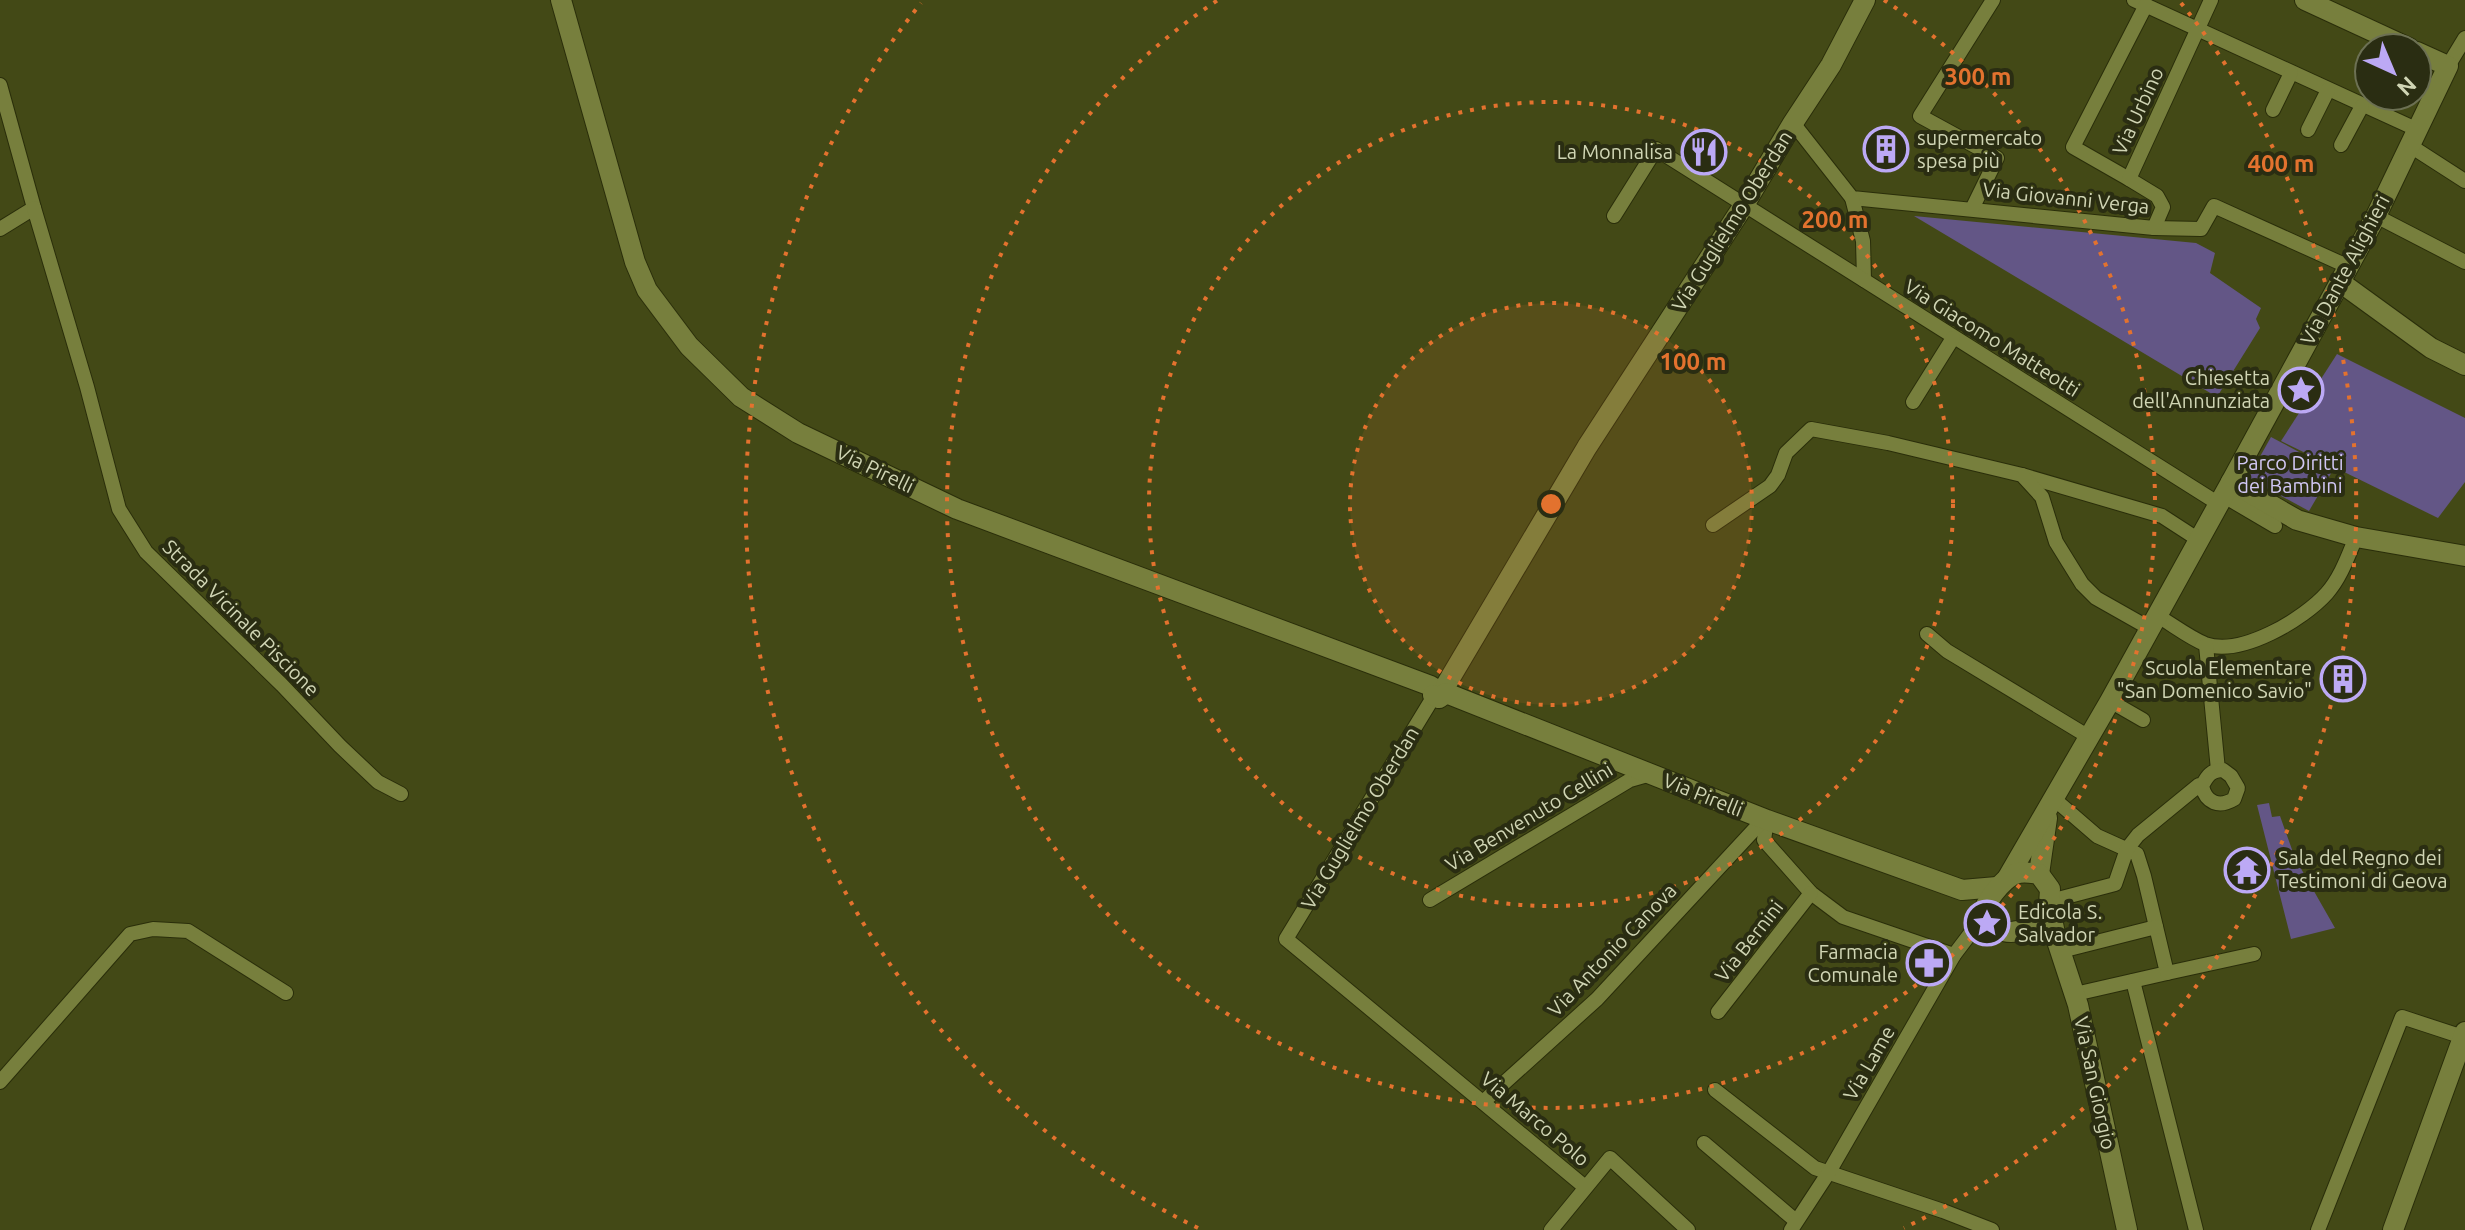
<svg xmlns="http://www.w3.org/2000/svg" width="2465" height="1230" font-family="Ubuntu,sans-serif">
  <rect width="100%" height="100%" fill="#434916"/>
  <g fill="#635686">
    <path d="M 1914,216 L 2196,243 L 2215,253 L 2210,273 L 2261,308 L 2256,319 L 2260,328 L 2217,397 Z"/>
    <path d="M 2337,354 L 2465,418 L 2465,482 L 2438,518 L 2281,441 Z"/>
    <path d="M 2271,437 L 2333,470 L 2309,511 L 2248,478 Z"/>
    <path d="M 2269,803 L 2272,817 L 2280,816 L 2295,858 L 2335,928 L 2291,939 L 2257,805 Z"/>
  </g>
  <g fill="none" stroke-linecap="round" stroke-linejoin="round">
    <g stroke="#2a2e0a" stroke-width="16">
      <g id="street">
        <path d="M 2134,0 L 2416,129"/>
        <path d="M 2448,66 L 2465,38"/>
        <path d="M 0,85 L 34,208 L 0,229"/>
        <path d="M 2273,110 L 2291,73"/>
        <path d="M 1793,123 L 1852,198 L 2154,228 L 2201,229 L 2214,206 L 2347,266"/>
        <path d="M 2308,130 L 2328,90"/>
        <path d="M 2341,145 L 2362,106"/>
        <path d="M 2409,145 L 2465,181"/>
        <path d="M 2129,179 L 2073,147 L 2146,5"/>
        <path d="M 1852,198 L 1863,241 L 1864,280"/>
        <path d="M 34,208 L 87,387 L 119,509 L 146,552 L 282,685 L 340,746 L 378,782 L 401,794"/>
        <path d="M 1972,209 L 1997,158 L 1920,116 L 1993,0"/>
        <path d="M 1614,216 L 1656,149 L 2219,504"/>
        <path d="M 2376,216 L 2465,262"/>
        <path d="M 2154,228 L 2163,207 L 2157,196 L 2129,179 L 2211,0"/>
        <path d="M 1913,402 L 1953,338"/>
        <path d="M 2022,475 L 2162,516 L 2199,540"/>
        <path d="M 2224,496 L 2275,526"/>
        <path d="M 1713,525 L 1770,486 L 1778,475 L 1786,453 L 1811,429 L 1888,443 L 2022,475 L 2042,497 L 2056,542 L 2082,584 L 2096,598 L 2149,628"/>
        <path d="M 2156,615 C 2172,624 2188,637 2205,644 C 2241,657 2304,619 2327,593 C 2341,577 2348,556 2356,537"/>
        <path d="M 1927,634 L 1947,651 L 2089,737"/>
        <path d="M 2206,645 L 2218,770"/>
        <path d="M 1434,696 L 1286,939 L 1585,1187"/>
        <path d="M 2110,701 L 2143,720"/>
        <path d="M 2053,798 L 2097,836 L 2137,854 L 2144,876 L 2167,973 L 2075,994"/>
        <path d="M 1767,820 L 1764,840 L 1811,893 L 1843,917 L 1954,955"/>
        <path d="M 1430,900 L 1630,780 L 1651,774"/>
        <path d="M 2049,905 L 2058,899 L 2115,884 L 2127,849 L 2138,835 L 2199,785 L 2202,786 C 2206,803 2219,808 2234,799 L 2238,788 L 2231,776 L 2223,770 C 2211,770 2207,776 2202,786"/>
        <path d="M 2061,951 L 2156,927"/>
        <path d="M 2167,973 L 2254,954"/>
        <path d="M 2133,981 L 2196,1230"/>
        <path d="M 1718,1012 L 1811,893"/>
        <path d="M 0,1082 L 130,934 L 153,929 L 188,931 L 286,993"/>
        <path d="M 1715,1090 L 1815,1168 L 1943,1211 L 1992,1230"/>
        <path d="M 1483,1102 L 1597,999 L 1764,819"/>
        <path d="M 1704,1143 L 1796,1221"/>
        <path d="M 1551,1230 L 1610,1158 L 1688,1230"/>
        <path d="M 1791,1230 L 1829,1172 L 1954,955 L 1973,930 L 1985,919"/>
        <path d="M 2318,1230 L 2402,1017 L 2463,1037"/>
      </g>
    </g>
    <g stroke="#2a2e0a" stroke-width="22">
      <g id="secondary">
        <path d="M 561,0 L 635,262 L 647,290 L 689,346 L 741,397 L 798,433 L 957,509 L 1431,686"/>
        <path d="M 2305,0 L 2409,48"/>
        <path d="M 2340,282 L 2431,348 L 2465,365"/>
        <path d="M 2231,482 L 2297,520 L 2356,537 L 2465,556"/>
        <path d="M 1446,685 L 1587,447 L 1744,205 L 1793,123 L 1831,65 L 1865,0"/>
        <path d="M 1433,695 L 1439,698 L 1446,693 L 1767,820 L 1962,890 L 1997,887"/>
        <path d="M 2039,874 L 2047,818"/>
        <path d="M 2008,877 L 2110,701 L 2231,482 L 2376,216 L 2448,66 L 2417,52"/>
        <path d="M 2049,905 C 2038,922 2019,939 1998,929 C 1992,927 1987,923 1984,917 C 1980,906 2004,878 2015,874 C 2023,871 2031,873 2039,874 L 2050,889 L 2049,905 L 2056,938 L 2078,1005 L 2127,1230"/>
        <path d="M 2393,1230 L 2465,1032"/>
      </g>
    </g>
    <use href="#street" stroke="#777f3d" stroke-width="14"/>
    <use href="#secondary" stroke="#777f3d" stroke-width="20"/>
  </g>
  <circle cx="1551" cy="504" r="201" fill="#e3722e" fill-opacity=".12"/>
  <g fill="none" stroke="#e3722e" stroke-width="4" stroke-dasharray="4 8">
    <circle cx="1551" cy="504" r="201"/>
    <circle cx="1551" cy="504" r="402"/>
    <path d="M1884 0A604 604 0 1 1 1218 0"/>
    <path d="M1198 1228A805 805 0 0 1 921 3M2181 3A805 805 0 0 1 1904 1228"/>
  </g>
  <defs>
    <g id="building-ring" transform="scale(2.3)"><circle r="9.5" fill="#2a2d12" stroke="#bca9f5" stroke-width="1.5"/><path d="M-4-6H4V6H1V3H-1V6H-4ZM-2.5-4.3h1.7v1.8h-1.7ZM.8-4.3h1.7v1.8H.8ZM-2.5-1h1.7V.8h-1.7ZM.8-1h1.7V.8H.8Z" fill="#bca9f5"/></g>
    <g id="restaurant-ring" transform="scale(2.3)"><circle r="9.5" fill="#2a2d12" stroke="#bca9f5" stroke-width="1.5"/><path d="M-5-6h1v4h1v-4h1v4h1v-4h1v5L-1.5 .5V6h-2V.5L-5-1ZM5-6V6H3V1.5H1.5Q1.5-4 5-6Z" fill="#bca9f5"/></g>
    <g id="sight-ring" transform="scale(2.3)"><circle r="9.5" fill="#2a2d12" stroke="#bca9f5" stroke-width="1.5"/><path d="M0-6L1.8-2.2L6-1.7L2.9 1.2L3.7 5.4L0 3.3L-3.7 5.4L-2.9 1.2L-6-1.7L-1.8-2.2Z" fill="#bca9f5"/></g>
    <g id="temple-ring" transform="scale(2.3)"><circle r="9.5" fill="#2a2d12" stroke="#bca9f5" stroke-width="1.5"/><path d="M0-6L5-2H3V0L6.5 2.5H4V6H1.5V3h-3V6H-4V2.5H-6.5L-3 0V-2H-5Z" fill="#bca9f5"/></g>
    <g id="pharmacy-ring" transform="scale(2.3)"><circle r="9.5" fill="#2a2d12" stroke="#bca9f5" stroke-width="1.5"/><path d="M-2-6h4v4h4v4h-4v4h-4v-4h-4v-4h4Z" fill="#bca9f5"/></g>
  </defs>
  <g fill-rule="evenodd">
    <use href="#building-ring" x="1886" y="149"/>
    <use href="#restaurant-ring" x="1704" y="152"/>
    <use href="#sight-ring" x="2301" y="390"/>
    <use href="#building-ring" x="2343" y="679"/>
    <use href="#temple-ring" x="2247" y="870"/>
    <use href="#sight-ring" x="1987" y="923"/>
    <use href="#pharmacy-ring" x="1929" y="963"/>
  </g>
  <g text-anchor="middle" stroke-width="8" stroke-linejoin="round" paint-order="stroke">
    <g font-size="20" fill="#d0d5b4" stroke="#2a2d12">
      <text transform="translate(2138 111) rotate(-65)" y="7">Via Urbino</text>
      <text transform="translate(2066 198) rotate(6)" y="7">Via Giovanni Verga</text>
      <text transform="translate(1732 221) rotate(-58)" y="7">Via Guglielmo Oberdan</text>
      <text transform="translate(2345 270) rotate(-62)" y="7">Via Dante Alighieri</text>
      <text transform="translate(1992 338) rotate(32)" y="7">Via Giacomo Matteotti</text>
      <text transform="translate(875 469) rotate(26)" y="7">Via Pirelli</text>
      <text transform="translate(241 618) rotate(45)" y="7">Strada Vicinale Piscione</text>
      <text transform="translate(1703 795) rotate(22)" y="7">Via Pirelli</text>
      <text transform="translate(1529 817) rotate(-31)" y="7">Via Benvenuto Cellini</text>
      <text transform="translate(1360 818) rotate(-59)" y="7">Via Guglielmo Oberdan</text>
      <text transform="translate(1749 941) rotate(-52)" y="7">Via Bernini</text>
      <text transform="translate(1612 950) rotate(-46)" y="7">Via Antonio Canova</text>
      <text transform="translate(1869 1063) rotate(-60)" y="7">Via Lame</text>
      <text transform="translate(2095 1083) rotate(78)" y="7">Via San Giorgio</text>
      <text transform="translate(1535 1119) rotate(40)" y="7">Via Marco Polo</text>
    </g>
    <g font-size="20" fill="#d0d5b4" stroke="#2a2d12" text-anchor="end">
      <text x="1917" y="145" text-anchor="start">supermercato<tspan x="1917" dy="23">spesa più</tspan></text>
      <text x="1673" y="159">La Monnalisa</text>
      <text x="2270" y="385">Chiesetta<tspan x="2270" dy="23">dell'Annunziata</tspan></text>
      <text x="2312" y="675">Scuola Elementare<tspan x="2312" dy="23">"San Domenico Savio"</tspan></text>
      <text x="2278" y="865" text-anchor="start">Sala del Regno dei<tspan x="2278" dy="23">Testimoni di Geova</tspan></text>
      <text x="2018" y="919" text-anchor="start">Edicola S.<tspan x="2018" dy="23">Salvador</tspan></text>
      <text x="1898" y="959">Farmacia<tspan x="1898" dy="23">Comunale</tspan></text>
    </g>
    <g font-size="20" fill="#d1c7f4" stroke="#2a2d12">
      <text x="2290" y="470">Parco Diritti<tspan x="2290" dy="23">dei Bambini</tspan></text>
    </g>
  </g>
  <circle cx="1551" cy="504" r="12" fill="#e3722e" stroke="#2a2d12" stroke-width="4"/>
  <g font-size="24" text-anchor="middle" font-weight="bold" fill="#e3722e" stroke="#2a2d12" stroke-width="8" stroke-linejoin="round" paint-order="stroke">
    <text x="1978" y="85">300 m</text>
    <text x="2281" y="172">400 m</text>
    <text x="1835" y="228">200 m</text>
    <text x="1693" y="370">100 m</text>
  </g>
  <g transform="translate(2393 72) rotate(136)"><circle r="38" fill="#2a2d12" stroke="#6c7053" stroke-width="2"/>
  <path d="M0-6L14 30L0 20L-14 30Z" fill="#bca9f5"/>
  <text y="-12" font-size="22" font-weight="bold" text-anchor="middle" fill="#d0d5b4">N</text>
  </g>
</svg>
